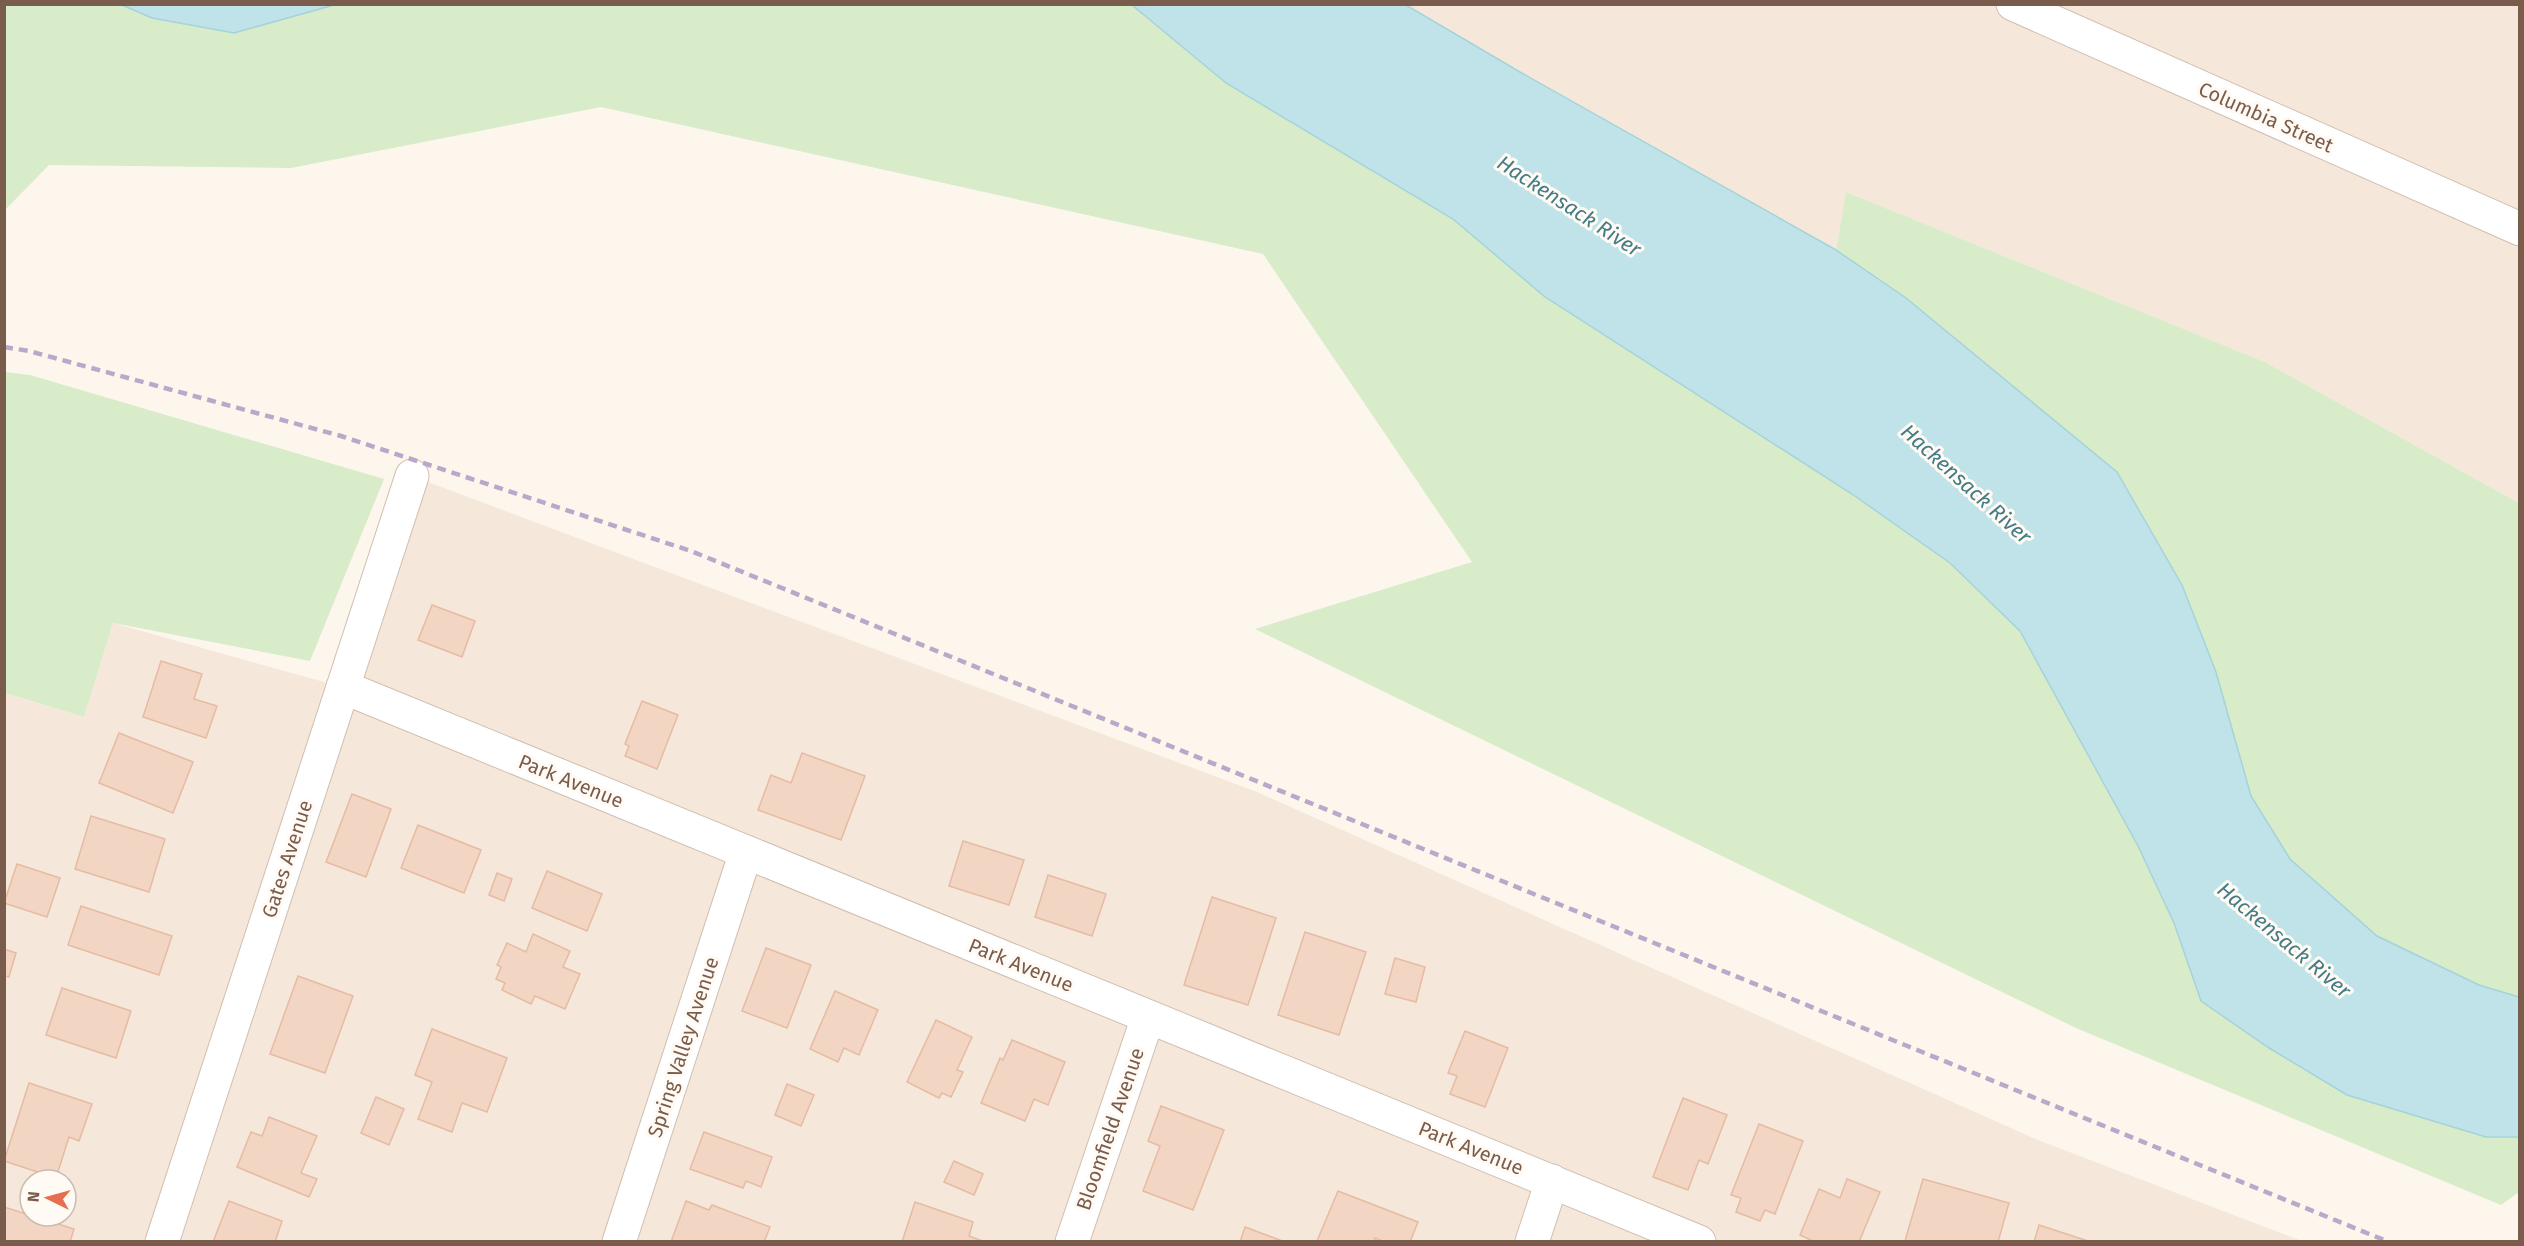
<svg xmlns="http://www.w3.org/2000/svg" width="2524" height="1246" font-family="'Fira Sans',sans-serif">
  <rect width="100%" height="100%" fill="#fdf6ec"/>
  <g fill="#f5e8da" fill-rule="evenodd">
    <path d="M 1406,5 L 2519,5 L 2519,503 L 2265,362 L 1846,192 L 1836,250 L 1520,72 Z"/>
    <path d="M 412,476 L 1257,792 L 2038,1140 L 2302,1241 L 5,1241 L 4,693 L 84,717 L 113,623 L 342,687 ZM 30,1180 L 66,1180 L 66,1216 L 30,1216 Z"/>
  </g>
  <g fill="#d8ecc9">
    <path d="M 334,4 L 1132,5 L 1226,83 L 1453,219 L 1545,297 L 1852,494 L 1950,563 L 2020,631 L 2138,846 L 2174,923 L 2201,1001 L 2269,1048 L 2347,1095 L 2486,1137 L 2519,1137 L 2519,1192 L 2501,1205 L 2076,1028 L 1255,629 L 1472,562 L 1263,254 L 601,107 L 291,168 L 49,165 L 5,210 L 5,5 L 122,5 L 152,18 L 234,33 Z"/>
    <path d="M 1846,192 L 2265,362 L 2519,503 L 2519,997 L 2479,985 L 2377,936 L 2290,859 L 2251,796 L 2216,672 L 2117,472 L 1836,250 Z"/>
    <path d="M 5,372 L 30,375 L 384,479 L 310,661 L 113,623 L 84,717 L 5,693 Z"/>
  </g>
  <g fill="#bfe3e8" stroke="#a5d3da" stroke-width="1.5">
    <path d="M 122,5 L 334,5 L 234,33 L 152,18 Z"/>
    <path d="M 1132,5 L 1406,5 L 1520,72 L 1836,250 L 1906,298 L 2117,472 L 2182,585 L 2216,672 L 2251,796 L 2290,859 L 2377,936 L 2479,985 L 2519,997 L 2519,1137 L 2486,1137 L 2347,1095 L 2269,1048 L 2201,1001 L 2174,923 L 2138,846 L 2020,631 L 1950,563 L 1852,494 L 1545,297 L 1453,219 L 1226,83 Z"/>
  </g>
  <g fill="#f3d5c3" stroke="#e6bba3" stroke-width="1.5">
    <path d="M 432,605 L 475,621 L 462,657 L 418,640 Z"/>
    <path d="M 161,661 L 202,674 L 194,699 L 217,706 L 206,738 L 143,717 Z"/>
    <path d="M 642,701 L 678,715 L 657,769 L 625,756 L 629,746 L 625,744 Z"/>
    <path d="M 119,733 L 193,762 L 173,813 L 99,783 Z"/>
    <path d="M 802,753 L 865,776 L 841,840 L 758,810 L 771,775 L 791,783 Z"/>
    <path d="M 352,794 L 391,809 L 366,877 L 326,862 Z"/>
    <path d="M 91,816 L 165,839 L 149,892 L 75,869 Z"/>
    <path d="M 418,825 L 481,850 L 464,893 L 401,868 Z"/>
    <path d="M 963,841 L 1024,860 L 1009,905 L 949,886 Z"/>
    <path d="M 17,864 L 60,878 L 47,917 L 4,903 Z"/>
    <path d="M 547,871 L 602,894 L 587,931 L 532,908 Z"/>
    <path d="M 497,873 L 512,879 L 504,901 L 489,895 Z"/>
    <path d="M 1048,875 L 1106,894 L 1092,936 L 1035,917 Z"/>
    <path d="M 1212,897 L 1276,918 L 1248,1005 L 1184,985 Z"/>
    <path d="M 81,906 L 172,936 L 159,975 L 68,945 Z"/>
    <path d="M 1305,932 L 1366,952 L 1339,1035 L 1278,1015 Z"/>
    <path d="M 533,934 L 570,951 L 563,967 L 580,974 L 565,1009 L 535,996 L 531,1004 L 502,990 L 505,983 L 496,979 L 501,967 L 497,965 L 507,943 L 526,952 Z"/>
    <path d="M 766,948 L 811,965 L 787,1028 L 742,1011 Z"/>
    <path d="M 4,949 L 16,953 L 9,977 L 4,976 Z"/>
    <path d="M 1395,958 L 1425,967 L 1416,1002 L 1385,994 Z"/>
    <path d="M 298,976 L 353,996 L 325,1073 L 270,1054 Z"/>
    <path d="M 62,988 L 131,1011 L 116,1058 L 46,1035 Z"/>
    <path d="M 835,991 L 878,1010 L 859,1055 L 844,1048 L 838,1062 L 810,1049 Z"/>
    <path d="M 936,1020 L 972,1037 L 957,1070 L 963,1072 L 951,1097 L 942,1093 L 939,1098 L 907,1082 Z"/>
    <path d="M 432,1029 L 507,1058 L 487,1112 L 462,1103 L 452,1132 L 418,1119 L 432,1082 L 415,1075 Z"/>
    <path d="M 1465,1031 L 1508,1048 L 1485,1107 L 1450,1094 L 1457,1076 L 1448,1073 Z"/>
    <path d="M 1012,1040 L 1065,1062 L 1048,1105 L 1034,1099 L 1025,1121 L 981,1103 L 1000,1058 L 1003,1060 Z"/>
    <path d="M 29,1083 L 92,1104 L 79,1141 L 69,1137 L 56,1178 L 4,1161 Z"/>
    <path d="M 787,1084 L 814,1095 L 801,1126 L 775,1115 Z"/>
    <path d="M 376,1097 L 404,1109 L 389,1145 L 361,1133 Z"/>
    <path d="M 1683,1098 L 1727,1115 L 1708,1164 L 1699,1160 L 1688,1190 L 1653,1177 Z"/>
    <path d="M 1161,1106 L 1224,1130 L 1193,1210 L 1143,1191 L 1160,1146 L 1148,1141 Z"/>
    <path d="M 269,1117 L 317,1136 L 301,1173 L 317,1179 L 309,1197 L 237,1167 L 251,1132 L 262,1136 Z"/>
    <path d="M 1759,1124 L 1803,1141 L 1775,1214 L 1765,1210 L 1760,1221 L 1736,1212 L 1741,1198 L 1731,1195 Z"/>
    <path d="M 704,1132 L 772,1157 L 761,1187 L 746,1181 L 743,1188 L 690,1169 Z"/>
    <path d="M 954,1161 L 983,1174 L 974,1195 L 944,1182 Z"/>
    <path d="M 1847,1179 L 1880,1192 L 1859,1242 L 1815,1242 L 1800,1235 L 1819,1189 L 1840,1198 Z"/>
    <path d="M 1923,1179 L 2009,1203 L 1998,1242 L 1905,1241 Z"/>
    <path d="M 1338,1191 L 1418,1222 L 1410,1242 L 1385,1242 L 1375,1238 L 1374,1242 L 1317,1241 Z"/>
    <path d="M 229,1201 L 282,1221 L 275,1242 L 213,1242 Z"/>
    <path d="M 686,1201 L 709,1210 L 712,1205 L 770,1227 L 764,1242 L 671,1242 Z"/>
    <path d="M 915,1202 L 973,1222 L 969,1236 L 985,1242 L 902,1242 Z"/>
    <path d="M 4,1207 L 74,1229 L 70,1242 L 4,1242 Z"/>
    <path d="M 2039,1225 L 2091,1242 L 2034,1242 Z"/>
    <path d="M 1245,1227 L 1285,1242 L 1240,1242 Z"/>
  </g>
  <g fill="none" stroke-linecap="round" stroke-linejoin="round">
    <g stroke="#d1beb0" stroke-width="35">
      <g id="street">
        <path d="M 2013,4 L 2520,229"/>
        <path d="M 343,687 L 1699,1242"/>
        <path d="M 162,1242 L 412,476"/>
        <path d="M 619,1242 L 746,852"/>
        <path d="M 1072,1242 L 1148,1017"/>
        <path d="M 1532,1242 L 1552,1181"/>
      </g>
    </g>
    <use href="#street" stroke="#fff" stroke-width="33"/>
    <path stroke="#b9a8c9" stroke-width="4.5" stroke-dasharray="9 6" stroke-linecap="butt" d="M 4,347 L 29,351 L 341,436 L 691,551 L 2389,1242"/>
  </g>
  <g text-anchor="middle" stroke-width="6" stroke-linejoin="round" paint-order="stroke">
    <g font-size="20" fill="#7a5c4d" stroke="#fffaf3">
      <text transform="translate(2266 117) rotate(24)" y="7">Columbia Street</text>
      <text transform="translate(571 781) rotate(22)" y="7">Park Avenue</text>
      <text transform="translate(287 859) rotate(-72)" y="7">Gates Avenue</text>
      <text transform="translate(1021 965) rotate(22)" y="7">Park Avenue</text>
      <text transform="translate(683 1047) rotate(-72)" y="7">Spring Valley Avenue</text>
      <text transform="translate(1110 1129) rotate(-71)" y="7">Bloomfield Avenue</text>
      <text transform="translate(1471 1148) rotate(22)" y="7">Park Avenue</text>
    </g>
    <g font-size="21" font-style="italic" fill="#437c86" stroke="#fffaf3">
      <text transform="translate(1569 206) rotate(33)" y="7">Hackensack River</text>
      <text transform="translate(1966 484) rotate(42)" y="7">Hackensack River</text>
      <text transform="translate(2284 940) rotate(40)" y="7">Hackensack River</text>
    </g>
  </g>
  <rect width="2524" height="1246" fill="none" stroke="#7a5c4d" stroke-width="12"/>
  <g transform="translate(48 1198) rotate(275)"><circle r="28" fill="#fffaf3" stroke="#cabbb1" stroke-width="1.5"/>
  <path d="M0-4.5L10 22L0 15L-10 22Z" fill="#e76f51"/>
  <text y="-9" font-size="16" font-weight="bold" text-anchor="middle" fill="#7a5c4d">N</text>
  </g>
</svg>
